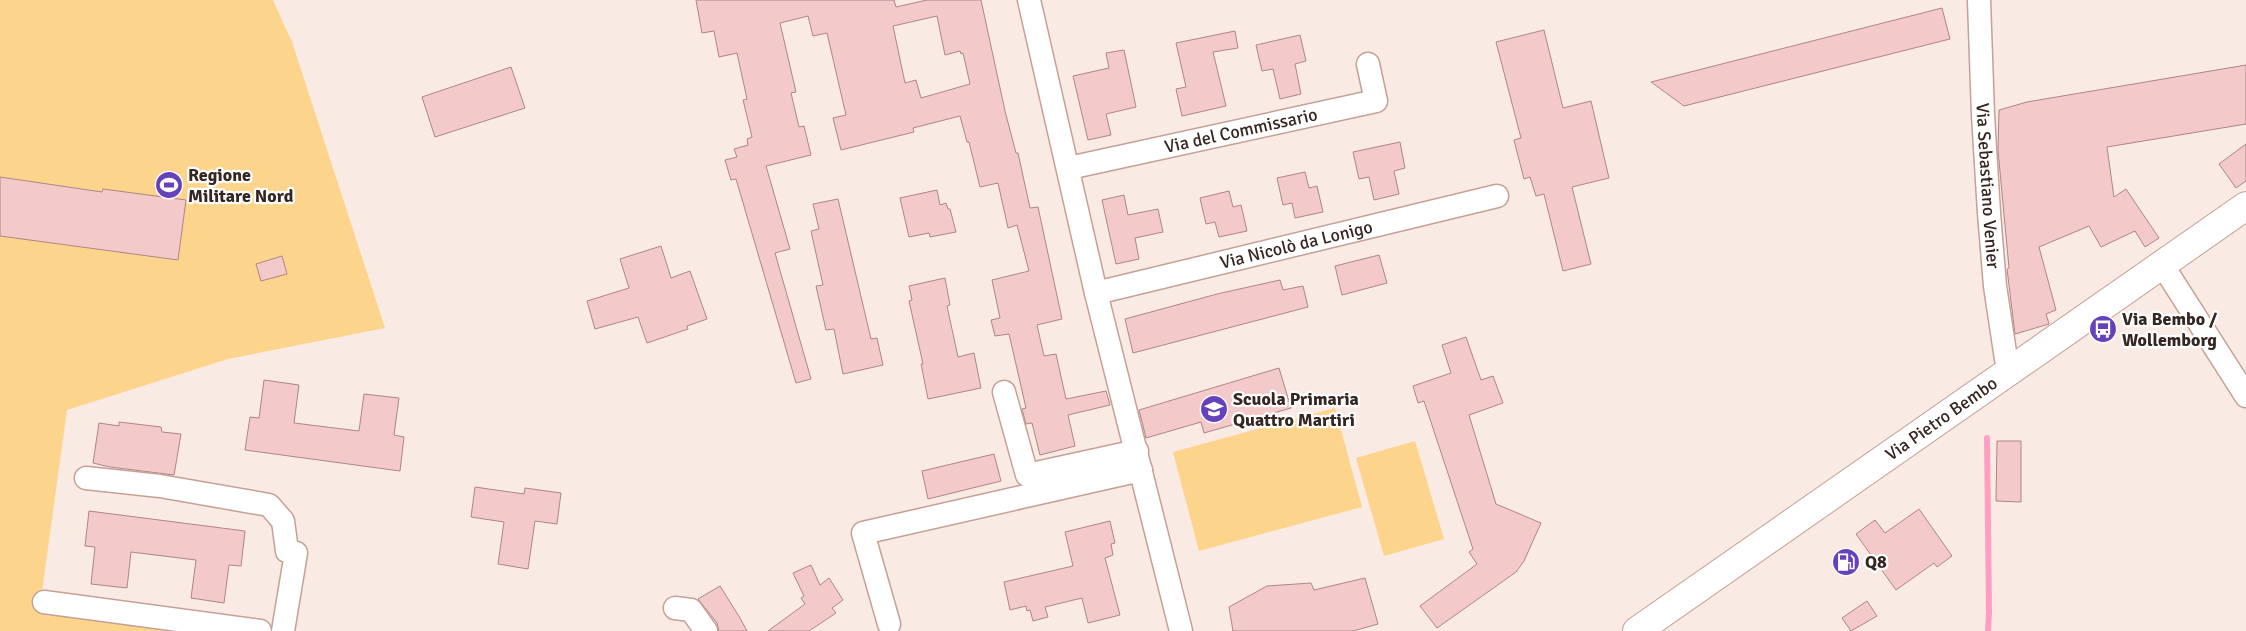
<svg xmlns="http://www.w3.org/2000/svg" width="2246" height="631" font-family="Signika,sans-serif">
  <rect width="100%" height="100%" fill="#faeae4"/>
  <g fill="#fdd48b">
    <path d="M 0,0 L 273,0 L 292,42 L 385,328 L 228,359 L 67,410 L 39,613 L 182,631 L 0,631 Z"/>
    <path d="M 1335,408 L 1362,507 L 1199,551 L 1173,452 Z"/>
    <path d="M 1415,441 L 1444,539 L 1384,556 L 1356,458 Z"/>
  </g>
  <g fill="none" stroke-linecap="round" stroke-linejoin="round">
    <path stroke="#ff9fc4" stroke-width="6" d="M 1987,438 L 1989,612 L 1988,631"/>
  </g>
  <g fill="#f3c9ca" stroke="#ad8687" fill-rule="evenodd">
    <path d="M 696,0 L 894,0 L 896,7 L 927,0 L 981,0 L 1005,111 L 1016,153 L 1018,153 L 1030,208 L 1038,207 L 1062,319 L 1037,325 L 1044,356 L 1056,354 L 1066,399 L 1106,391 L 1110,405 L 1068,415 L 1075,446 L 1040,455 L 1032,423 L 1026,424 L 1022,409 L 1026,408 L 1009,334 L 995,336 L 991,320 L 1000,318 L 992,280 L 1029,271 L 1017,225 L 1008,228 L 998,183 L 980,187 L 969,142 L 967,142 L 960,116 L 913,128 L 914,132 L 841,150 L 833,118 L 846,115 L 827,33 L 813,36 L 808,16 L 780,23 L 796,92 L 791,93 L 799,127 L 804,126 L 811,155 L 766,166 L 790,249 L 775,253 L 811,379 L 796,383 L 736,179 L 731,180 L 725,160 L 737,157 L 734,149 L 748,145 L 747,139 L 752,137 L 743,100 L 747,99 L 737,53 L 719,57 L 714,31 L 702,33 ZM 937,16 L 945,55 L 960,51 L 961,54 L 963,53 L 970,84 L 921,98 L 916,80 L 905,83 L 893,26 Z"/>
    <path d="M 1942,8 L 1950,39 L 1684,106 L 1651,82 Z"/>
    <path d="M 1544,30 L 1563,108 L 1591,101 L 1609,178 L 1572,187 L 1591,264 L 1563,271 L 1544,194 L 1536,196 L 1530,177 L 1524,179 L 1514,140 L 1521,138 L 1496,42 Z"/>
    <path d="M 1235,31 L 1238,48 L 1213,52 L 1226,106 L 1182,116 L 1176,89 L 1186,87 L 1176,43 Z"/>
    <path d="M 1300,35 L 1306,61 L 1295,64 L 1301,94 L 1280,99 L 1273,69 L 1262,71 L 1256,45 Z"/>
    <path d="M 1124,50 L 1136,107 L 1106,114 L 1111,135 L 1088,140 L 1073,76 L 1109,68 L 1106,53 Z"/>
    <path d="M 2246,65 L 2246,124 L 2107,147 L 2114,197 L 2126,189 L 2159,238 L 2145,247 L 2135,231 L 2101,247 L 2089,226 L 2039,247 L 2056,310 L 2046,314 L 2049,324 L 2015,334 L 2007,269 L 2009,268 L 1998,150 L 1999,110 L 2027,102 Z"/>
    <path d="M 511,67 L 525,108 L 435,137 L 422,97 Z"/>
    <path d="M 1400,142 L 1405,168 L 1394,171 L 1399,194 L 1374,200 L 1369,177 L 1359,179 L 1353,152 Z"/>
    <path d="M 2246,144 L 2246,181 L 2236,188 L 2219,164 Z"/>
    <path d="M 1305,172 L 1309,188 L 1317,186 L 1323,212 L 1295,218 L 1292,203 L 1283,205 L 1277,178 Z"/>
    <path d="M 0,177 L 102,192 L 103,189 L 186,200 L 178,260 L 0,236 Z"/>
    <path d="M 937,190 L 940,205 L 946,203 L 948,209 L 950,209 L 956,232 L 930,237 L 929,233 L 909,237 L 900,198 Z"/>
    <path d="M 1229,191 L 1233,207 L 1241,205 L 1247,231 L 1219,237 L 1215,222 L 1206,224 L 1200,198 Z"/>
    <path d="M 1124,195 L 1128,215 L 1158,209 L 1163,232 L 1135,238 L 1139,259 L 1116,264 L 1102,200 Z"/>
    <path d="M 838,199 L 871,339 L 877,338 L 883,365 L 843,374 L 834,329 L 826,330 L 816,286 L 823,285 L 811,231 L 819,229 L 813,204 Z"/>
    <path d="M 661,246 L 671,278 L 690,271 L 707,319 L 687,326 L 688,329 L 647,343 L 638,317 L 595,329 L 587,301 L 629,288 L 620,259 Z"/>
    <path d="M 1379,255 L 1387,283 L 1342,295 L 1335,266 Z"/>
    <path d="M 282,256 L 287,274 L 261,281 L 256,264 Z"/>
    <path d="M 945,278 L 950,305 L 947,306 L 958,357 L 974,353 L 981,388 L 928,399 L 921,364 L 923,364 L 909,301 L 912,300 L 909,286 Z"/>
    <path d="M 1280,280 L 1283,290 L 1303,286 L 1308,307 L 1133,353 L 1125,319 L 1217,294 Z"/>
    <path d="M 1466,337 L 1481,380 L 1493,376 L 1503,403 L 1469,415 L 1496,504 L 1541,523 L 1524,561 L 1516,572 L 1437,628 L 1420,606 L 1477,564 L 1469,552 L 1473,549 L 1424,401 L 1418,403 L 1413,386 L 1451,373 L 1442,345 Z"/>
    <path d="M 1279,368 L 1291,408 L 1204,433 L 1201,422 L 1146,438 L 1139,410 Z"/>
    <path d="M 264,380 L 299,385 L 294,423 L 359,431 L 364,394 L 399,398 L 394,435 L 404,437 L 400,471 L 245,450 L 250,417 L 259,418 Z"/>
    <path d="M 119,422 L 161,427 L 162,432 L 181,434 L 174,475 L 110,467 L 93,463 L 99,423 L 119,426 Z"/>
    <path d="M 1997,441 L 2021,441 L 2021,502 L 1996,501 Z"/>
    <path d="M 994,454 L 1001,481 L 928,499 L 922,471 Z"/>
    <path d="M 475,487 L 524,494 L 525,488 L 561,493 L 557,524 L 535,521 L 528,569 L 498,564 L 504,522 L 471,517 Z"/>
    <path d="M 1919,509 L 1952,556 L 1937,567 L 1934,563 L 1896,590 L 1856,534 L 1875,520 L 1885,533 Z"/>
    <path d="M 89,511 L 245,531 L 241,566 L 229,565 L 224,603 L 191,598 L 196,560 L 131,552 L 127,588 L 91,584 L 95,547 L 85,546 Z"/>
    <path d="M 1110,521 L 1115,543 L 1111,544 L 1113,555 L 1105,558 L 1120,615 L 1088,623 L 1082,598 L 1045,607 L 1048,617 L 1033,621 L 1030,610 L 1027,611 L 1026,606 L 1010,610 L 1004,582 L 1073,566 L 1065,532 Z"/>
    <path d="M 811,565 L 820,585 L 829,578 L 843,600 L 832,608 L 836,613 L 809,631 L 768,631 L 805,604 L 801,598 L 804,596 L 793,573 Z"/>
    <path d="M 1365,578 L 1378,624 L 1353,631 L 1233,631 L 1229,607 L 1267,586 L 1311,583 L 1314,590 Z"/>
    <path d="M 720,586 L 740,618 L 747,631 L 719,631 L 717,623 L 698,599 Z"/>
    <path d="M 1867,601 L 1877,616 L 1851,631 L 1842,618 Z"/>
  </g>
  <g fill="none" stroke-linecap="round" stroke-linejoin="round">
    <g stroke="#c5a094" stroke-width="25">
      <g id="street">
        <path d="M 1029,0 L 1096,293 L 1181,631"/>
        <path id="s1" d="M 1979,0 L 1983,115 L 1989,213 L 1995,286 L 2006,359 L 2012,369"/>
        <path id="s2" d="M 1069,168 L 1376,101 L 1368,64"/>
        <path d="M 2163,266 L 2246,396"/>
        <path id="s3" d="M 1096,293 L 1497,196"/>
        <path d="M 1004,392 L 1027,475 L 1137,451"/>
        <path d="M 86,478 L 160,486 L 269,505 L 283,521 L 287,551 L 296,553 L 283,631"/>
        <path d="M 44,602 L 260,631"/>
        <path d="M 675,608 L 691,610 L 706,631"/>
        <path d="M 889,624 L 863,533 L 1141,470"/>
      </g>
    </g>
    <g stroke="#c5a094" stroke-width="30">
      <g id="secondary">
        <path id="s4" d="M 1637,631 L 2246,206"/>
      </g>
    </g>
    <use href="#street" stroke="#fff" stroke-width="22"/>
    <use href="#secondary" stroke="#fff" stroke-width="28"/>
  </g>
  <defs>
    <g id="stadium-disc" transform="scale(1.4375)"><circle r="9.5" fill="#6542bb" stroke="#fff"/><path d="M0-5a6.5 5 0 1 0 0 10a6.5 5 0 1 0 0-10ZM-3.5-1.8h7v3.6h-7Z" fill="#fff"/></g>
    <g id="bus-disc" transform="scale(1.4375)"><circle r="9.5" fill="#6542bb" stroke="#fff"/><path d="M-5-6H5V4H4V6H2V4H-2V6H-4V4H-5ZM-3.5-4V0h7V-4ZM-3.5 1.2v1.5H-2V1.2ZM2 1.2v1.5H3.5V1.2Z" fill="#fff"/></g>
    <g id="school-disc" transform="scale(1.4375)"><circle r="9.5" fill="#6542bb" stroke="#fff"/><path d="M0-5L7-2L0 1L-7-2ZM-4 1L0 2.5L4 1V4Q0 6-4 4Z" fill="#fff"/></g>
    <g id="fuel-disc" transform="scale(1.4375)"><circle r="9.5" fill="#6542bb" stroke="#fff"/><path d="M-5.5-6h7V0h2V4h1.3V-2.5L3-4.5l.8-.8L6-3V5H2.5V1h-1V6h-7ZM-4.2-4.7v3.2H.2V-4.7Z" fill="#fff"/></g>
  </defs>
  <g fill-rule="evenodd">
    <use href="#stadium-disc" x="169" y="185"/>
    <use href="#bus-disc" x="2103" y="329"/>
    <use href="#school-disc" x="1214" y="409"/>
    <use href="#fuel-disc" x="1846" y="562"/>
  </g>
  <g text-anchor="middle" stroke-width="4.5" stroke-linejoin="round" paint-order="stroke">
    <g font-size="18" fill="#352621" stroke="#fff">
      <text dy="6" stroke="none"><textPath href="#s2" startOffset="176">Via del Commissario</textPath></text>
      <text dy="6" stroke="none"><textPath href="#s1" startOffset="186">Via Sebastiano Venier</textPath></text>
      <text dy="6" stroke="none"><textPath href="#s3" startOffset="206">Via Nicolò da Lonigo</textPath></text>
      <text dy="6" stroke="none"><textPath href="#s4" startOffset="371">Via Pietro Bembo</textPath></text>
    </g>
    <g font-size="18" font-weight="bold" fill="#352621" stroke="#fff" text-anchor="start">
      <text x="188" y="181">Regione<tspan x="188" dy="21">Militare Nord</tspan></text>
      <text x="2122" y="325">Via Bembo /<tspan x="2122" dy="21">Wollemborg</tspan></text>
      <text x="1233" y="405">Scuola Primaria<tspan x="1233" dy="21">Quattro Martiri</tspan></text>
      <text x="1865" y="568">Q8</text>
    </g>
  </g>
</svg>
